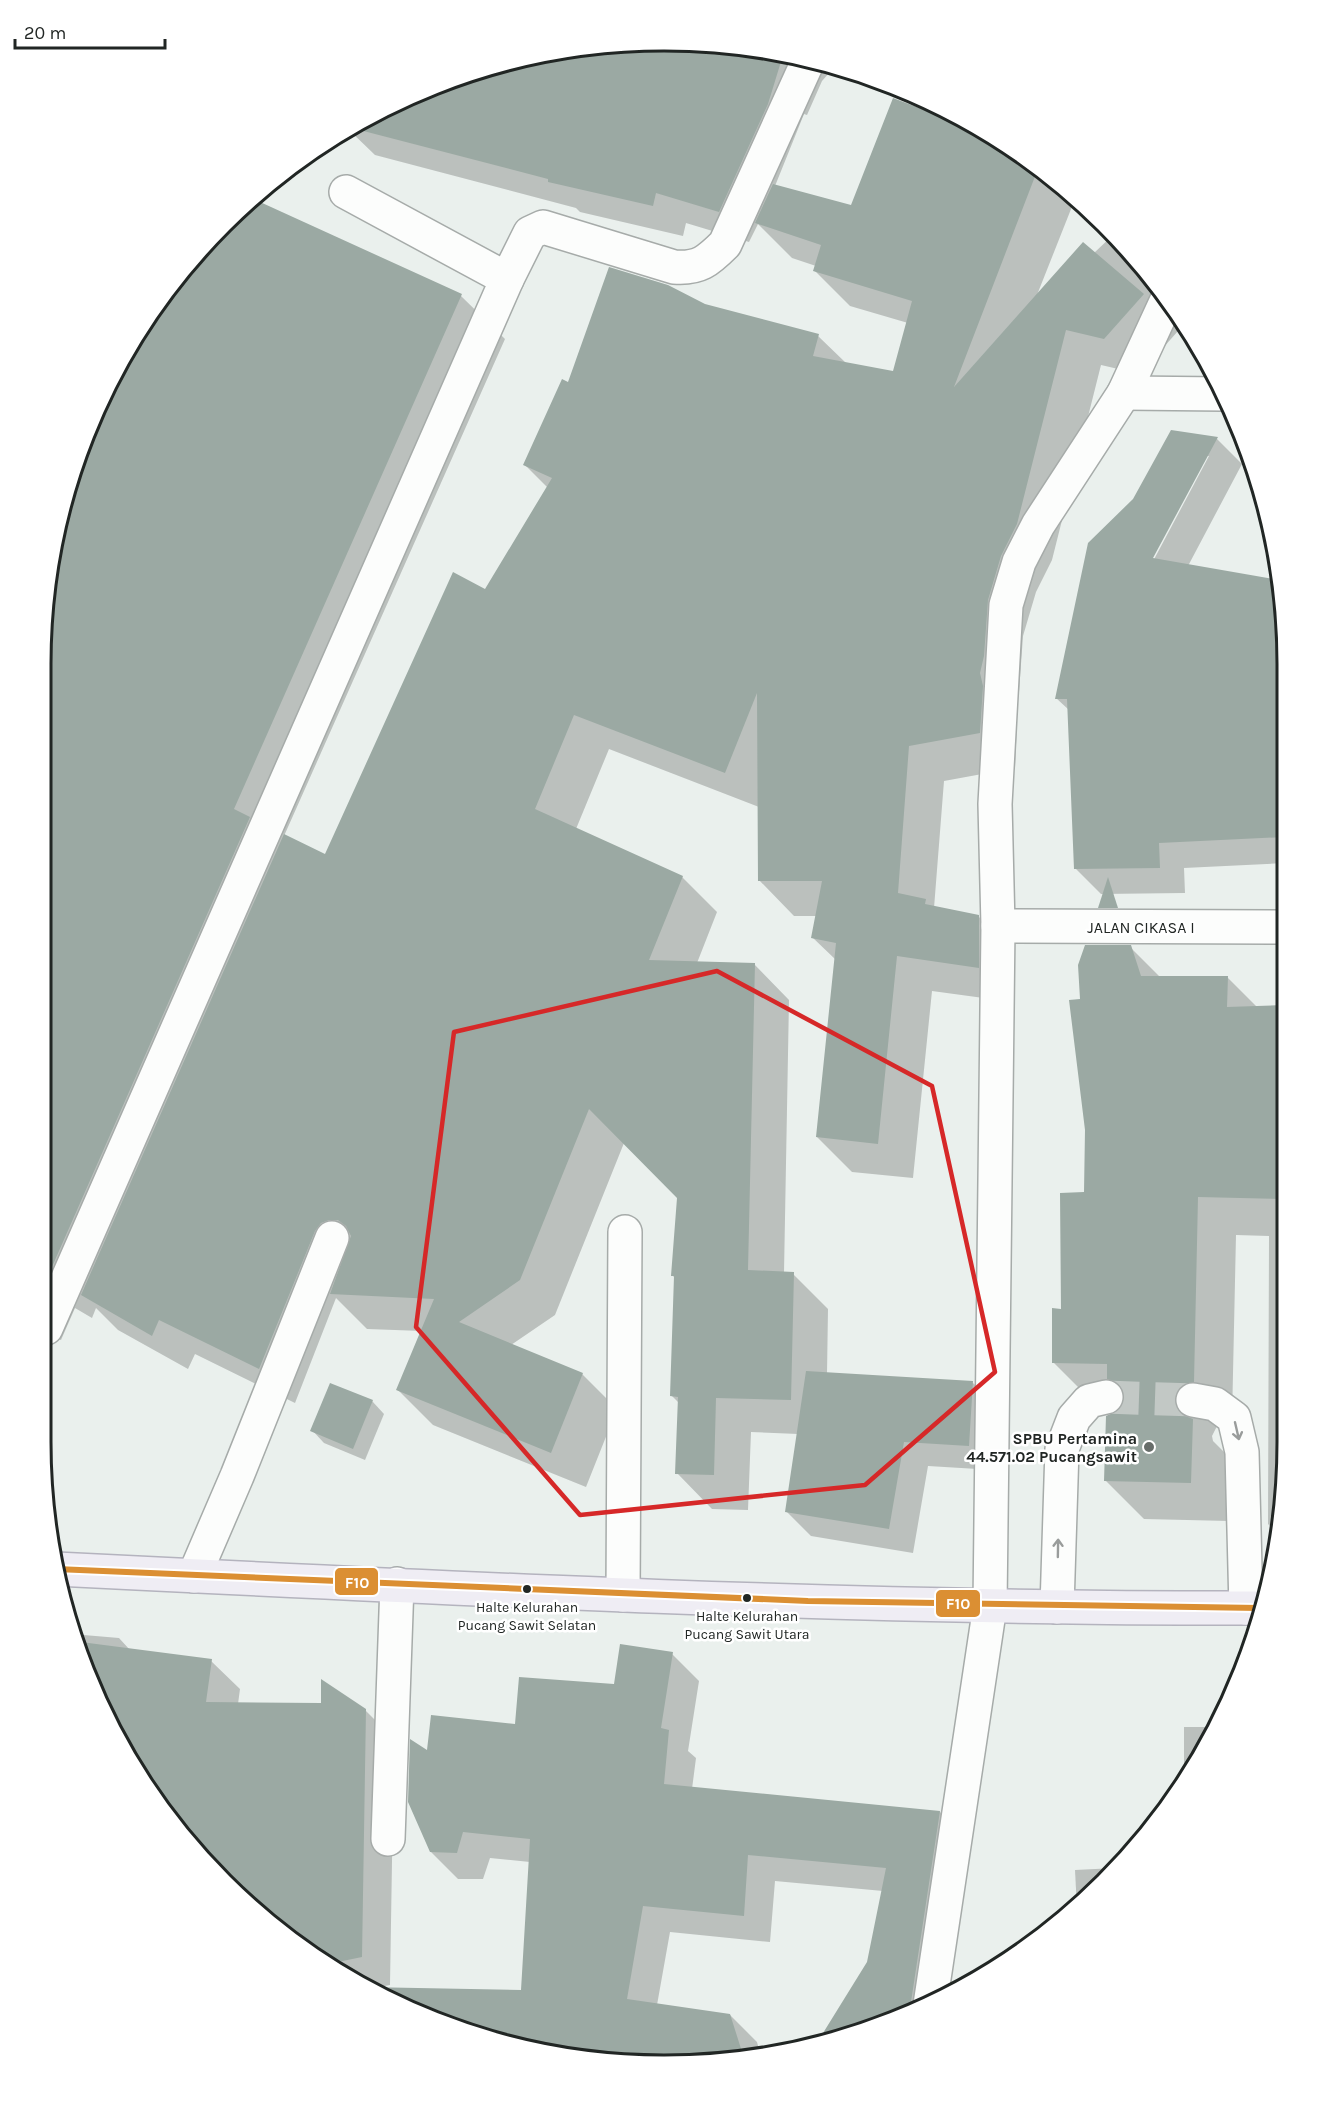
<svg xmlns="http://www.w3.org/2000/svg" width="1328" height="2106" font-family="Karla,sans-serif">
  <rect width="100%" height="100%" fill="#eaf0ed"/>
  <g fill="#0003" fill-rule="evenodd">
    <path d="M 705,42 L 826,62 L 842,68 L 829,73 L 822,81 L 807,115 L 804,114 L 775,186 L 852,206 L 893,100 L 990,136 L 1044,170 L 1075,199 L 1037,295 L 1094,253 L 1113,235 L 1133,253 L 1173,314 L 1167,320 L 1178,331 L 1140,374 L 1101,365 L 1052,560 L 1036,592 L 1023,636 L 1019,692 L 1015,709 L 1017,722 L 1015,768 L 944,781 L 934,908 L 978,916 L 1013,951 L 1013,1002 L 932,991 L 913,1178 L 852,1172 L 817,1137 L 836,960 L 812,937 L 817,916 L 794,916 L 759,880 L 759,807 L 609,749 L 576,829 L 682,877 L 717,912 L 697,963 L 754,964 L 789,1000 L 784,1273 L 793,1274 L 828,1309 L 827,1374 L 973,1383 L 997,1407 L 994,1470 L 928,1466 L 913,1553 L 811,1536 L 787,1512 L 798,1434 L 751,1432 L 748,1510 L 712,1509 L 677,1473 L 680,1404 L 672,1396 L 675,1278 L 672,1275 L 678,1198 L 624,1143 L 555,1315 L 511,1345 L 582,1374 L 617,1409 L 586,1487 L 433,1425 L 398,1390 L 422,1331 L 367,1329 L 336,1298 L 295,1403 L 195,1354 L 188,1369 L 118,1330 L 96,1308 L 92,1318 L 75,1308 L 61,1340 L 46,1336 L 46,583 L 88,425 L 170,284 L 250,199 L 461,296 L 505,339 L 284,836 L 325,856 L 548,488 L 525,465 L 569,384 L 705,305 L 818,336 L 846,363 L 894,373 L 908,323 L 850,306 L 815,271 L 816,266 L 792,258 L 758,224 L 749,242 L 686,223 L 683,236 L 580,212 L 576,208 L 375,155 L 347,128 L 464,73 L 583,46 Z"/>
    <path d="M 1172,432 L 1217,439 L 1242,464 L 1188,566 L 1270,580 L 1266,502 L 1286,623 L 1285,863 L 1184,868 L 1185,893 L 1101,894 L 1075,868 L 1069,710 L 1056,698 L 1089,543 L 1135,500 ZM 1206,456 L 1209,456 L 1151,565 L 1148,564 Z"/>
    <path d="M 1130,947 L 1161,978 L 1228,978 L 1257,1007 L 1284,1007 L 1282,1523 L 1279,1535 L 1268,1524 L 1269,1236 L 1236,1235 L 1232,1420 L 1217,1426 L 1212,1436 L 1213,1441 L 1231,1459 L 1229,1521 L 1144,1519 L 1106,1481 L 1120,1411 L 1126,1401 L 1092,1401 L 1053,1362 L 1086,1194 L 1086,1130 L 1081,1000 Z"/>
    <path d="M 372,1401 L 384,1414 L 365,1460 L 324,1443 L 312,1430 Z"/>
    <path d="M 72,1634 L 119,1638 L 130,1650 L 211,1661 L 240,1689 L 238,1704 L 365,1710 L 394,1739 L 390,1985 L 369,1989 L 285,1937 L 223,1883 L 146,1789 Z"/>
    <path d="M 672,1654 L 699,1681 L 688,1751 L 696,1758 L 692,1789 L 940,1812 L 966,1839 L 939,2001 L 817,2045 L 869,1962 L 883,1891 L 775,1881 L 770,1942 L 670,1932 L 657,2005 L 730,2015 L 757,2042 L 760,2053 L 664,2065 L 543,2054 L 463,2032 L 423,2016 L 424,1989 L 522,1991 L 530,1862 L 490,1858 L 483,1879 L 458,1879 L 431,1852 L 428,1753 L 517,1726 L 615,1685 Z"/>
    <path d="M 1184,1727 L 1213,1727 L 1184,1778 Z"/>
    <path d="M 1115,1868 L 1077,1909 L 1075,1870 Z"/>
  </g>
  <g fill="#9ba9a3">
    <path d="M 705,42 L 783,55 L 768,104 L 719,212 L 656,193 L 653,206 L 548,182 L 548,179 L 348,127 L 464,73 L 583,46 Z"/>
    <path d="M 893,98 L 983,132 L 1039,166 L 954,387 L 1083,242 L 1144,294 L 1104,339 L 1066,330 L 1017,524 L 1001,556 L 988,600 L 984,656 L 980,673 L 983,686 L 980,733 L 909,746 L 898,893 L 926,899 L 925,904 L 979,915 L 979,968 L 897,956 L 878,1144 L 816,1137 L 836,943 L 811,938 L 822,881 L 758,881 L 757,693 L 725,773 L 574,715 L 535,809 L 683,876 L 649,960 L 755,963 L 748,1270 L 794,1272 L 791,1400 L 716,1398 L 714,1475 L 675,1474 L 678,1397 L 670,1396 L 674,1276 L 671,1276 L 677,1198 L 589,1109 L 520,1280 L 459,1322 L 583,1373 L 551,1453 L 396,1390 L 434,1299 L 330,1294 L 351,1236 L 346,1226 L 338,1220 L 329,1220 L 321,1223 L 315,1231 L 259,1369 L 159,1320 L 152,1336 L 81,1295 L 284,834 L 325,854 L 453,572 L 485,589 L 552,478 L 523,465 L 562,379 L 568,382 L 609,267 L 668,285 L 705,304 L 819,334 L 813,356 L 893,371 L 912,301 L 813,271 L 821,245 L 755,223 L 773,184 L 851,205 Z"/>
    <path d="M 251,198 L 462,294 L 234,809 L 250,817 L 48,1276 L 46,1275 L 46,583 L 88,425 L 170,284 Z"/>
    <path d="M 1171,430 L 1218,437 L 1153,558 L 1279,580 L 1286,623 L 1285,837 L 1159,843 L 1160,868 L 1074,869 L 1067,699 L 1055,699 L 1088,543 L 1133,499 Z"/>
    <path d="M 1108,877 L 1118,908 L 1098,908 Z"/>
    <path d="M 1085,945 L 1131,945 L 1141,976 L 1228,976 L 1227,1007 L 1284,1005 L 1284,1199 L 1198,1197 L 1194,1382 L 1179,1387 L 1175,1397 L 1176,1407 L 1180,1414 L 1193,1419 L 1191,1483 L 1104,1481 L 1106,1416 L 1119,1410 L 1124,1402 L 1124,1392 L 1119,1384 L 1107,1379 L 1107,1364 L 1052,1363 L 1052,1308 L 1061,1309 L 1060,1193 L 1084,1192 L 1085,1130 L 1069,1000 L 1080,999 L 1078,965 Z"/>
    <path d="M 806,1371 L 973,1381 L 969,1446 L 904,1442 L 889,1529 L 785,1512 Z"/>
    <path d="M 330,1383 L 373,1400 L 353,1449 L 310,1431 Z"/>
    <path d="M 73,1641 L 212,1659 L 206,1702 L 321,1703 L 321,1679 L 366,1709 L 362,1957 L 328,1964 L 285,1937 L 223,1883 L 146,1789 Z"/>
    <path d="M 620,1644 L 673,1652 L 661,1728 L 669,1730 L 664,1784 L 940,1811 L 911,2002 L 912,2012 L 826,2044 L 815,2046 L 867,1962 L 886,1868 L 748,1855 L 744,1916 L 643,1906 L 627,1999 L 730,2014 L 743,2055 L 664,2066 L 543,2054 L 463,2032 L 388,2001 L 365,1987 L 521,1990 L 530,1839 L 463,1832 L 457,1853 L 430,1852 L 408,1802 L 410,1739 L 427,1750 L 431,1715 L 515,1724 L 519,1677 L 614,1684 Z"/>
  </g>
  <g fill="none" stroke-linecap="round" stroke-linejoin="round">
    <path stroke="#c2c8c5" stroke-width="33" stroke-dasharray="33 16" stroke-linecap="butt" d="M 1106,1397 L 1193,1400"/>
    <g stroke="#a6aba9" stroke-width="36">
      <g id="minor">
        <path d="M 507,279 L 530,233 L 543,227 L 674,267 C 699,269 708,261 725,244 L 809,59"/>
        <path d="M 1124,393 L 1225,394"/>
        <path d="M 998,926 L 1285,927"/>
        <path d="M 46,1328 L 507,279 L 346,192"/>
        <path d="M 1193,1400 L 1215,1404 L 1234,1418 L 1242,1452 L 1246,1608"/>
        <path d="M 194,1576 L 237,1476 L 332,1238"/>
        <path d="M 623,1595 L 625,1232"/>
        <path d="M 1057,1607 L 1062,1449 L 1074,1418 L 1089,1401 L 1106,1397"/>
        <path d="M 388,1839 L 397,1584"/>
        <path d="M 930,2005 L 990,1606 L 998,926 L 995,804 L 1006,605 L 1019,562 L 1038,525 L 1124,393 L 1166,302"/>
      </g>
    </g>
    <g stroke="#b4b3be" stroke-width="36">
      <path id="major" d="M 56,1569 C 457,1589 858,1609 1260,1608"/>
    </g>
    <use href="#minor" stroke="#fcfdfc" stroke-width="33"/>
    <use href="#major" stroke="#efedf4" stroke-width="33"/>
    <g stroke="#fff" stroke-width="10">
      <path id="bus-1" d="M 56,1569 L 808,1601 L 1259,1608"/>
    </g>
    <use href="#bus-1" stroke="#db8f33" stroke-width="6"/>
  </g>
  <defs><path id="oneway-shaft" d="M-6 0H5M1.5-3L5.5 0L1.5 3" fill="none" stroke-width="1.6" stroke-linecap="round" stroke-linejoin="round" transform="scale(1.5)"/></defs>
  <g stroke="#999c9b">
    <use href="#oneway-shaft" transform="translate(1237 1431) rotate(77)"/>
    <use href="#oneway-shaft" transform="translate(1058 1548) rotate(-89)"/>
  </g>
  <path fill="none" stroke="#d62828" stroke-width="4.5" stroke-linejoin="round" d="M 717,971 L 932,1086 L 995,1372 L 865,1485 L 580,1515 L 416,1327 L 454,1032 Z"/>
  <circle fill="#676d6a" stroke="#fff" stroke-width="2" cx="1149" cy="1447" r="6"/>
  <g fill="#212624" stroke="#fff" stroke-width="2">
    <circle cx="527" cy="1589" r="5"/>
    <circle cx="747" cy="1598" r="5"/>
  </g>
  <g text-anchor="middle" stroke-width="5" stroke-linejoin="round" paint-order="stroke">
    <g font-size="14" fill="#212624" stroke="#fff">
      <text x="527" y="1612">Halte Kelurahan<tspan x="527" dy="18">Pucang Sawit Selatan</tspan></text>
      <text x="747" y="1621">Halte Kelurahan<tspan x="747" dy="18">Pucang Sawit Utara</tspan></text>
    </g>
    <g font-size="16" fill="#212624" stroke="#fff">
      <text x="1141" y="933">JALAN CIKASA I</text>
    </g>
    <g font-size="16" font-weight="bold" fill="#212624" stroke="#fff" text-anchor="end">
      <text x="1137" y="1444">SPBU Pertamina<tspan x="1137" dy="18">44.571.02 Pucangsawit</tspan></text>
    </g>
  </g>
  <path d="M0 0H1328V2106H0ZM664 51H664A613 613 0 0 1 1277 664V1442A613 613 0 0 1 664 2055H664A613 613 0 0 1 51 1442V664A613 613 0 0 1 664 51Z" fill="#fff" fill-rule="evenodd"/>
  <path fill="none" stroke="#212624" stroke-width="3" d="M664 51H664A613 613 0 0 1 1277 664V1442A613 613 0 0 1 664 2055H664A613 613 0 0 1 51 1442V664A613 613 0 0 1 664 51Z"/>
  <g stroke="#fff" stroke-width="2">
    <rect x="334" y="1567" width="45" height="29" rx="6" fill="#db8f33"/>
    <rect x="935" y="1589" width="46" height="29" rx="6" fill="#db8f33"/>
  </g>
  <g font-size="16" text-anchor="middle" font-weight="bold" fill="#fff">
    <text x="357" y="1588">F10</text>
    <text x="958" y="1609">F10</text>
  </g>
  <path d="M15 39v9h150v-9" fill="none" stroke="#212624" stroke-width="3"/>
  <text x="24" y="39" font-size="18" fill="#212624" stroke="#ffffff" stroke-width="4.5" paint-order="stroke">20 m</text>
</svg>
